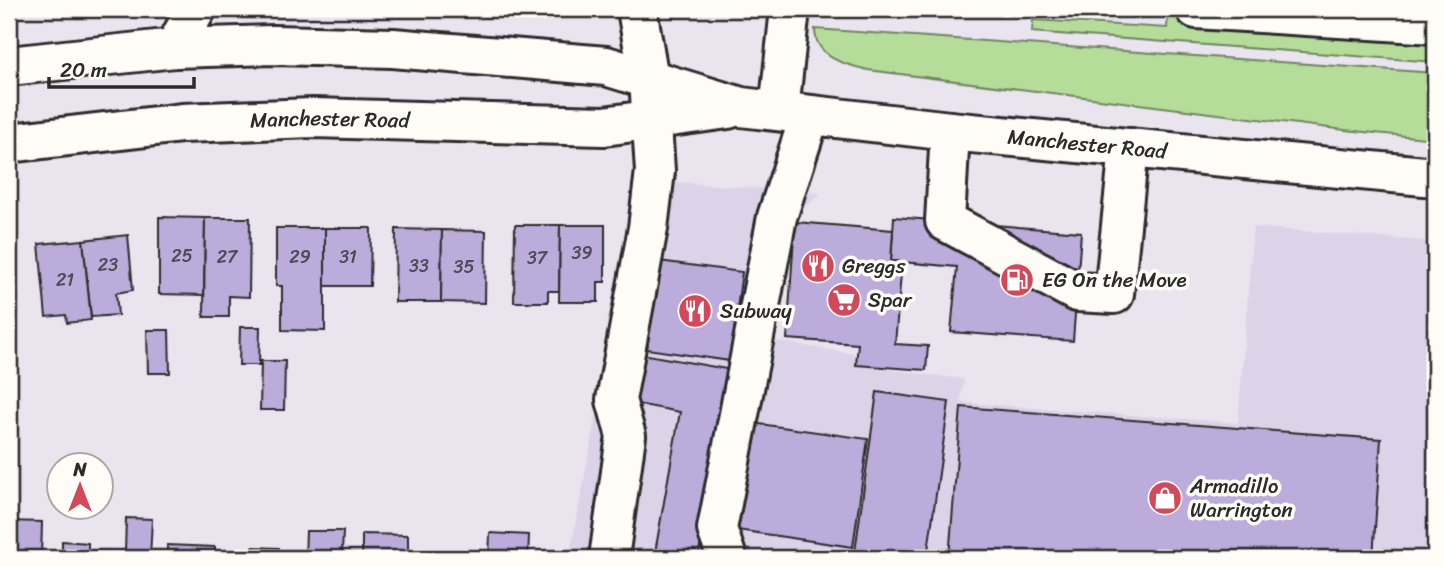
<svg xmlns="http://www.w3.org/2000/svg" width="1444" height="567" font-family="Sriracha,sans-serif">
  <rect width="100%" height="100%" fill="#eae4ef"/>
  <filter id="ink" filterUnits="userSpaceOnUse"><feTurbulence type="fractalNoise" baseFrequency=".0143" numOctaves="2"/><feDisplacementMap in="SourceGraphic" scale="14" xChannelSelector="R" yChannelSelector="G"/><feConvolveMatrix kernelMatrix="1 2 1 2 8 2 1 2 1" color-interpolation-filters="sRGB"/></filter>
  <g filter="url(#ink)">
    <path fill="#dcd3e9" d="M 633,179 L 821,193 L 794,216 L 768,340 L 856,354 L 856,366 L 964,379 L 960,402 L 1238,423 L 1253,227 L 1435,242 L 1435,558 L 569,558 L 610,344 Z"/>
    <g fill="#b5dd99" stroke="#708462" stroke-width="2">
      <path d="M 1168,12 L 1435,33 L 1435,62 L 1032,32 L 1033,20 L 1167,28 Z"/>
      <path d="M 815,29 L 1435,73 L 1435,139 L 1345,130 L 868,70 C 846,65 815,58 815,29 Z"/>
    </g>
    <g fill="#bcacdc" stroke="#2b2b2b" stroke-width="2">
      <path d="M 159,217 L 205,218 L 204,295 L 159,294 Z"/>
      <path d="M 894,217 L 1081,232 L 1073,341 L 951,332 L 957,267 L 891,261 Z"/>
      <path d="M 205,218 L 250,218 L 249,297 L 229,296 L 229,317 L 204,317 Z"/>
      <path d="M 795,222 L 893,230 L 891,261 L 902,262 L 895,344 L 928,346 L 926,370 L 856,365 L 858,344 L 787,339 Z"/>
      <path d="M 515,225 L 560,225 L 559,291 L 548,291 L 548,302 L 514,302 Z"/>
      <path d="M 560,225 L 605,225 L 605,282 L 598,282 L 598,302 L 559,302 Z"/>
      <path d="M 276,228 L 325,228 L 325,331 L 282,330 L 282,286 L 276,286 Z"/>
      <path d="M 325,228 L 371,228 L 370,286 L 325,286 Z"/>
      <path d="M 396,229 L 442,230 L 441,302 L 395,302 Z"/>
      <path d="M 442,230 L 486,231 L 485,303 L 441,302 Z"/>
      <path d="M 128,235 L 133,290 L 116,293 L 118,315 L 91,317 L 83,240 Z"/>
      <path d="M 83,240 L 91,320 L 67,323 L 66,315 L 46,317 L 39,244 Z"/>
      <path d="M 9,248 L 11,248 L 18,301 L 9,302 Z"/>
      <path d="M 659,261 L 742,272 L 730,361 L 647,349 Z"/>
      <path d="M 240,327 L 260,327 L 259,365 L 239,365 Z"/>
      <path d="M 147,330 L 169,330 L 170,373 L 148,373 Z"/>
      <path d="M 642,354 L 732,370 L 698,558 L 654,558 L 680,412 L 632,403 Z"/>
      <path d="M 261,361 L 285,361 L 284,410 L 260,410 Z"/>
      <path d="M 877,392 L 949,402 L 927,558 L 899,558 L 855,552 Z"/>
      <path d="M 961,407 L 1381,439 L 1373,558 L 949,558 Z"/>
      <path d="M 752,423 L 868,439 L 853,547 L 737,530 Z"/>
      <path d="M 126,518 L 152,519 L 150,558 L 107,558 L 107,552 L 125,552 Z"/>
      <path d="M 9,521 L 42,522 L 41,558 L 9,558 Z"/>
      <path d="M 306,531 L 343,531 L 342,553 L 362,554 L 362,558 L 305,558 Z"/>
      <path d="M 490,533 L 529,535 L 528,558 L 489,558 Z"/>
      <path d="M 362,534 L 408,535 L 408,558 L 362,558 Z"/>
      <path d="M 62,541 L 88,543 L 88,551 L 107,552 L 107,558 L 62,558 Z"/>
      <path d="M 167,545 L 215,547 L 215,556 L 234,556 L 234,558 L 167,558 Z"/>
      <path d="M 253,547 L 279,548 L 279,558 L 234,558 L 234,556 L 253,556 Z"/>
    </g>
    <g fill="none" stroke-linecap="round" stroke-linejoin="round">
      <g stroke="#2b2b2b" stroke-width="44">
        <g id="minor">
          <path d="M 1196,9 L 1435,24"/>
          <path d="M 175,48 L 196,9"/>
          <path d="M 779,111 L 790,9"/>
          <path d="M 950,131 L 945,221 L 1077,292 L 1114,294 L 1129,148"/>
          <path d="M 609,558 L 626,436 L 616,400 L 648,228 L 655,171 L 649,79 L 637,9"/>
          <path d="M 727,558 L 717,529 L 777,217 L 810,115"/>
        </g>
      </g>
      <g stroke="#2b2b2b" stroke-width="44">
        <g id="major">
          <path id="s1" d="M 9,66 L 175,48 L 274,45 L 393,48 L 606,66 L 741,107 L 950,131 L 1435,177"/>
          <path id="s2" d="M 9,143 L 182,123 L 313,118 L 604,126 L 728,109"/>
        </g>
      </g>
      <use href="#minor" stroke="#fdfcf7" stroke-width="38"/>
      <use href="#major" stroke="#fdfcf7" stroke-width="38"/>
    </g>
  </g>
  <defs>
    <g id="restaurant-disc" transform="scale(1.75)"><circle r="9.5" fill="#d1495b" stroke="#fdfcf7"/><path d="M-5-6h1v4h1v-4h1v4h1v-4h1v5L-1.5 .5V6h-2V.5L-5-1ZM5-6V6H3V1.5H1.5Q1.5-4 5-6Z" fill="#fff"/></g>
    <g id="fuel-disc" transform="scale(1.75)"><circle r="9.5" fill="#d1495b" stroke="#fdfcf7"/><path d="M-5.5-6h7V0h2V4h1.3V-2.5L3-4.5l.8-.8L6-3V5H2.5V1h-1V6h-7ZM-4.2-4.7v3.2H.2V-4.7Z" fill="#fff"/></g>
    <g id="supermarket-disc" transform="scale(1.75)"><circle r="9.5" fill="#d1495b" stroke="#fdfcf7"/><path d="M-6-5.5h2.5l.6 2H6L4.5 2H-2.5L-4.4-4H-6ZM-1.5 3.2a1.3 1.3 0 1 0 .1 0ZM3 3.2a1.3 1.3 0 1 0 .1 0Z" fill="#fff"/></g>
    <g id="shop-disc" transform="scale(1.75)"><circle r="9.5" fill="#d1495b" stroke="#fdfcf7"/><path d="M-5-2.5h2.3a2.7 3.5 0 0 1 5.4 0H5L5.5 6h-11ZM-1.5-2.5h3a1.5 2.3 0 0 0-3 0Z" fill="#fff"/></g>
  </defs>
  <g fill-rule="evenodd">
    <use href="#restaurant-disc" x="818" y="266"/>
    <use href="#fuel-disc" x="1017" y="280"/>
    <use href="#supermarket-disc" x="844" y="300"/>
    <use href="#restaurant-disc" x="695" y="311"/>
    <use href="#shop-disc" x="1165" y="498"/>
  </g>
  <g text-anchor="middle" stroke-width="7" stroke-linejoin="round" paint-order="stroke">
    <g font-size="18" fill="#4f4b57">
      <text x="582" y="259">39</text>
      <text x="182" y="262">25</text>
      <text x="227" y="263">27</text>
      <text x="300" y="263">29</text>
      <text x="348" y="263">31</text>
      <text x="537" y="264">37</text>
      <text x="108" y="271">23</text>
      <text x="419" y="272">33</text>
      <text x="464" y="273">35</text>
      <text x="65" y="286">21</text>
    </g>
    <g font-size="21" fill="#2b2b2b" stroke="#fdfcf7">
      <text dy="7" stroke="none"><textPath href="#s2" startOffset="322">Manchester Road</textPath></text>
      <text dy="7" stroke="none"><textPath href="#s1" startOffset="1088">Manchester Road</textPath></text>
    </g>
    <g font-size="21" fill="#2b2b2b" stroke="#fdfcf7" text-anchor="start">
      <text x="842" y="273">Greggs</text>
      <text x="1042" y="287">EG On the Move</text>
      <text x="868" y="307">Spar</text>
      <text x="720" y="318">Subway</text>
      <text x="1190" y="493">Armadillo<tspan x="1190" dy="24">Warrington</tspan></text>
    </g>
  </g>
  <rect width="1444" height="567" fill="none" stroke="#fdfcf7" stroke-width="35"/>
  <rect x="18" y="18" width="1409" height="532" fill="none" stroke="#2b2b2b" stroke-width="2.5" filter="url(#ink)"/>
  <g transform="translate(80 486)"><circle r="33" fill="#fdfcf7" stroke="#a9a8a5" stroke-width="2"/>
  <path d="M0-5L12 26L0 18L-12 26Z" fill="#d1495b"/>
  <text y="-10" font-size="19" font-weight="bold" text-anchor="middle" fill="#2b2b2b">N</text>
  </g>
  <path d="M49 77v10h145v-10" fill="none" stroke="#2b2b2b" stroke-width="3.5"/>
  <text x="60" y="77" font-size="21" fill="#2b2b2b" stroke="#fdfcf7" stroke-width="5" paint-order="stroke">20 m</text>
</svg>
